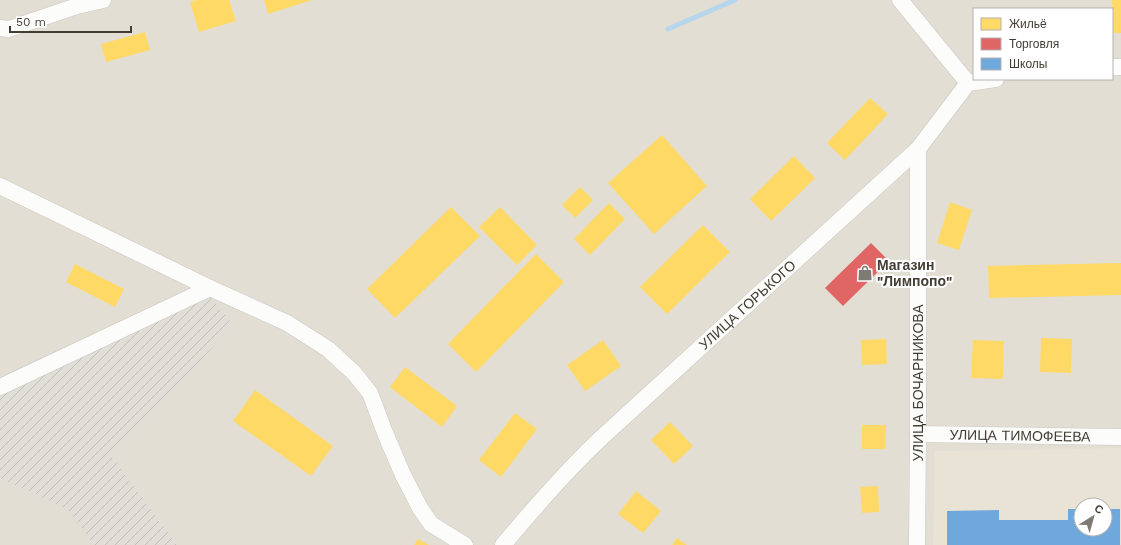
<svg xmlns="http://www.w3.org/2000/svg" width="1121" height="545" font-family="'Work Sans',sans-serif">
  <defs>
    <pattern id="industrial-furrows" width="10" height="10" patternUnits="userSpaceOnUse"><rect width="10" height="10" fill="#e1ddd7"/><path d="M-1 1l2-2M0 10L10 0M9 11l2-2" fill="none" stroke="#c2bfb9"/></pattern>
  </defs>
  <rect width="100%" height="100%" fill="#eeece6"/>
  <path fill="#e2ded3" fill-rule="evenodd" d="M 0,0 L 1121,0 L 1121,545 L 0,545 ZM 974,9 L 1112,9 L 1112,79 L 974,79 ZM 1081,505 L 1105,505 L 1105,529 L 1081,529 Z"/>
  <path fill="url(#industrial-furrows)" d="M 208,294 L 233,325 L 112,457 L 177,545 L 94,545 L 68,509 L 0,478 L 0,395 Z"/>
  <path fill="#e9e3d5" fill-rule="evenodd" d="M 1121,448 L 1121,545 L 933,545 L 935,451 ZM 1081,505 L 1105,505 L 1105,529 L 1081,529 Z"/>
  <g fill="#ffd966">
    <path d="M 196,0 L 229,0 L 236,21 L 199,32 L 190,2 Z"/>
    <path d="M 264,0 L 312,0 L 268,14 Z"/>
    <path d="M 1112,0 L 1121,0 L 1121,33 L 1114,33 Z"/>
    <path d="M 145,32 L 150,50 L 106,62 L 101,44 Z"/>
    <path d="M 870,98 L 888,114 L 845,160 L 827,143 Z"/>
    <path d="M 662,135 L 707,186 L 654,234 L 608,183 Z"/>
    <path d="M 794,156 L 815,178 L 771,221 L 750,199 Z"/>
    <path d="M 580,187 L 593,200 L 575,218 L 562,205 Z"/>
    <path d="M 950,202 L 972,210 L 959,250 L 937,243 Z"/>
    <path d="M 609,203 L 625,219 L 590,255 L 574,239 Z"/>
    <path d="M 451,207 L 480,236 L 395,318 L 367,289 Z"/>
    <path d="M 500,207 L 537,245 L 517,265 L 479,227 Z"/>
    <path d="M 703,225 L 730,252 L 667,314 L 640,287 Z"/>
    <path d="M 536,254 L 564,282 L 476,372 L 448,344 Z"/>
    <path d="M 1121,263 L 1121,295 L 989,298 L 988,266 Z"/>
    <path d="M 75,264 L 124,289 L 115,307 L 66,282 Z"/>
    <path d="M 1041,338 L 1072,339 L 1071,373 L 1040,372 Z"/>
    <path d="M 886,339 L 887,364 L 862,365 L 861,340 Z"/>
    <path d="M 603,340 L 621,366 L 585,391 L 567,365 Z"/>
    <path d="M 973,340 L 1004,341 L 1003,379 L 971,378 Z"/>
    <path d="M 405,367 L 457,406 L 442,427 L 390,387 Z"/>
    <path d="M 255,390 L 333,446 L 311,476 L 233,421 Z"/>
    <path d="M 515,413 L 537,429 L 501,477 L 479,460 Z"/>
    <path d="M 670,422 L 693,446 L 674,464 L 651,440 Z"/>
    <rect x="862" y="425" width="24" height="24"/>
    <path d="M 878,486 L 879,512 L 862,513 L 860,487 Z"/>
    <path d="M 636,491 L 661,511 L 643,533 L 618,514 Z"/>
    <path d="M 677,538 L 687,545 L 672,545 Z"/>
    <path d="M 418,539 L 429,545 L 414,545 Z"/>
  </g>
  <path fill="#e06666" d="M 871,243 L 889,261 L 843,306 L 825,288 Z"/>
  <path fill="#6fa8dc" d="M 1068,509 L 1081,509 L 1081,529 L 1105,529 L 1105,509 L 1120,509 L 1120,545 L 947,545 L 947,511 L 999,510 L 999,520 L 1068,520 Z"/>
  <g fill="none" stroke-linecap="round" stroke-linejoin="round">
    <path stroke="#b6d6ec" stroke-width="5" d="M 668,29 L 735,0"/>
    <g stroke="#cac8c2" stroke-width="17">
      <g id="minor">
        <path d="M 900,0 L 968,83"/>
        <path d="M 0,28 L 9,29 L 77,6 L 103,0"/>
        <path d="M 1112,67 L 1121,67"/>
        <path d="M 0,186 L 210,288 L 287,323 L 328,349 L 354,373 L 370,393 L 385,433 L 403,475 L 420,508 L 431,524 L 465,545"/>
        <path d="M 0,387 L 210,288"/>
        <path id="s1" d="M 918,434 L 1121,437"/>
        <path id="s2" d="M 503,545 C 534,508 565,472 600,439 L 918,149 L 968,83 L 996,79"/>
        <path id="s3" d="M 917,545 L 918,434 L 918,149"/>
      </g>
    </g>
    <use href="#minor" stroke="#fcfcfb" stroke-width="16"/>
  </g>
  <defs>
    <g id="shop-bare" transform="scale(1.2)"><path d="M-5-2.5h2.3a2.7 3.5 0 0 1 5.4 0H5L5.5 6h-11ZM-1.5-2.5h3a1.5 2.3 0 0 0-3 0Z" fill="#7f7a72" stroke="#fff" stroke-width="2.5" paint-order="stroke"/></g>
  </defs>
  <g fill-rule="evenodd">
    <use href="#shop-bare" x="865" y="273"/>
  </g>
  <g text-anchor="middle" stroke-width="4" stroke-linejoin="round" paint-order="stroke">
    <g font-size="14" font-weight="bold" fill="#433d33" stroke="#fff" text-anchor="start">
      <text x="877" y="270">Магазин<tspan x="877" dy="16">"Лимпопо"</tspan></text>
    </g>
    <g font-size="14" fill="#433d33" stroke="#fff">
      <text dy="5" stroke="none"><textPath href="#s2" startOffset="343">УЛИЦА ГОРЬКОГО</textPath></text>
      <text dy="5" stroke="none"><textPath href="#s3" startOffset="162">УЛИЦА БОЧАРНИКОВА</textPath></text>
      <text dy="5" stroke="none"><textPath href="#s1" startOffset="102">УЛИЦА ТИМОФЕЕВА</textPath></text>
    </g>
  </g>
  <rect x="973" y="8" width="140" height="72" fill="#ffffff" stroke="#b4b1ad"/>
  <rect x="981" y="18" width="20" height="12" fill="#ffd966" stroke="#b4b1ad"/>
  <text x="1009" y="28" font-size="12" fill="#433d33">Жильё</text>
  <rect x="981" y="38" width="20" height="12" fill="#e06666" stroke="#b4b1ad"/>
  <text x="1009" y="48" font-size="12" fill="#433d33">Торговля</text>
  <rect x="981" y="58" width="20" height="12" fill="#6fa8dc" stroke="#b4b1ad"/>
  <text x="1009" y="68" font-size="12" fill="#433d33">Школы</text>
  <g transform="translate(1093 517) rotate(37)"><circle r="19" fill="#ffffff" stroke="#b4b1ad"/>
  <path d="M0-3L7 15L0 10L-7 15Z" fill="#7f7a72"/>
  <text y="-6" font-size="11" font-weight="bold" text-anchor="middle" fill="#433d33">С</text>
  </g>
  <path d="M10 26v6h121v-6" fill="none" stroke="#433d33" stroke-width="2"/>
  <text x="16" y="26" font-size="12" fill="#433d33" stroke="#ffffff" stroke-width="3" paint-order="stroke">50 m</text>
</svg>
